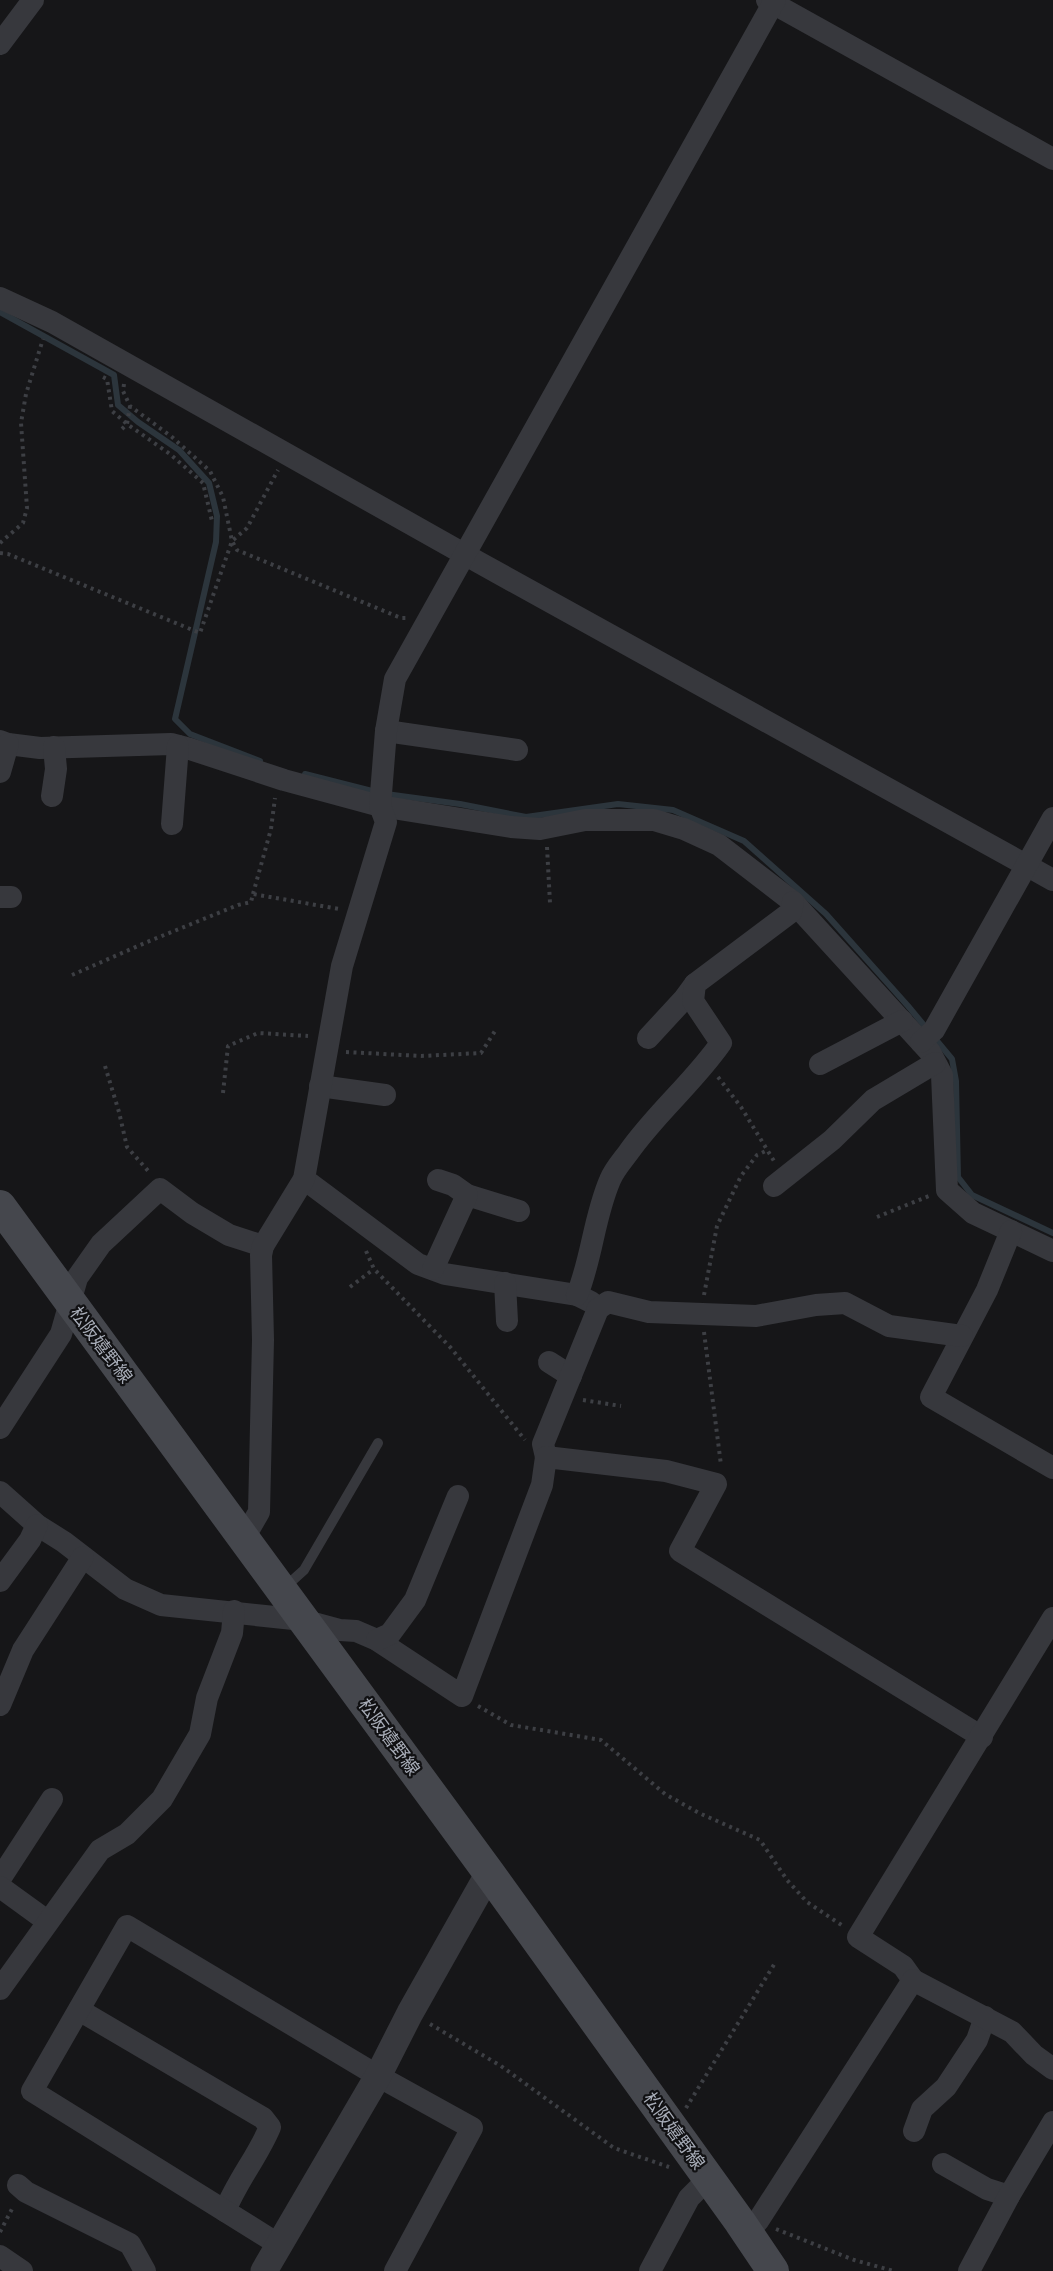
<svg xmlns="http://www.w3.org/2000/svg" width="1053" height="2271" font-family="'Asap Condensed','Noto Sans JP',sans-serif">
  <rect width="100%" height="100%" fill="#161618"/>
  <g fill="none" stroke-linecap="round" stroke-linejoin="round">
    <g stroke="#2c353c" stroke-width="6">
      <path d="M 0,312 L 114,375 L 118,405 L 138,422 L 179,450 L 209,483 L 217,516 L 216,542 L 175,719 L 190,734 L 260,761"/>
      <path d="M 305,774 L 376,792"/>
      <path d="M 386,794 L 460,804 L 526,817 L 618,804 L 673,810 L 744,841 L 826,914 L 908,1006 L 952,1059 L 956,1081 L 958,1177 L 972,1195 L 1053,1233"/>
    </g>
    <g stroke="#3d3f44" stroke-width="4" stroke-dasharray="3 4.5" stroke-linecap="butt">
      <path d="M 103,377 L 107,379 L 112,411 L 127,424 L 170,454 L 203,483 L 212,521"/>
      <path d="M 124,384 L 123,391 L 130,406 L 172,437 L 210,471 L 223,497 L 232,541 L 237,550 L 401,618 L 406,618"/>
      <path d="M 122,429 L 127,424 L 130,406"/>
      <path d="M 0,543 L 23,523 L 27,508 L 21,423 L 26,394 L 43,339"/>
      <path d="M 0,553 L 8,554 L 200,633 L 232,541 L 247,528 L 278,470"/>
      <path d="M 547,847 L 550,903"/>
      <path d="M 253,894 L 271,829 L 275,798"/>
      <path d="M 72,975 L 147,942 L 238,905 L 251,902 L 253,894 L 339,909"/>
      <path d="M 346,1052 L 421,1056 L 481,1053 L 495,1031"/>
      <path d="M 105,1066 L 119,1112 L 127,1147 L 150,1173"/>
      <path d="M 718,1077 L 741,1107 L 774,1161"/>
      <path d="M 223,1093 L 228,1046 L 258,1033 L 308,1036"/>
      <path d="M 877,1217 L 929,1196"/>
      <path d="M 366,1251 L 374,1269 L 451,1348 L 525,1440"/>
      <path d="M 350,1287 L 374,1269"/>
      <path d="M 704,1295 L 717,1226 L 741,1176 L 757,1155 L 768,1150"/>
      <path d="M 704,1332 L 721,1465"/>
      <path d="M 583,1400 L 621,1406"/>
      <path d="M 478,1706 L 511,1725 L 601,1740 L 665,1794 L 699,1813 L 760,1840 L 787,1880 L 807,1902 L 843,1926"/>
      <path d="M 430,2024 L 501,2066 L 614,2148 L 669,2167"/>
      <path d="M 686,2108 L 775,1963"/>
      <path d="M 776,2229 L 854,2260 L 894,2271"/>
      <path d="M 0,2232 L 13,2207"/>
    </g>
    <path stroke="#37383d" stroke-width="10" d="M 284,1588 L 304,1570 L 378,1443"/>
    <g stroke="#37383d" stroke-width="22">
      <path d="M 767,0 L 1053,159"/>
      <path d="M 0,44 L 33,0"/>
      <path d="M 0,298 L 52,322 L 480,563 L 1053,880"/>
      <path d="M 386,731 L 517,750"/>
      <path d="M 0,741 L 8,744 L 40,748 L 171,744 L 190,749 L 284,780 L 380,806 L 511,827 L 540,829 L 585,820 L 654,820 L 684,829 L 719,845 L 793,902 L 930,1052 L 942,1075 L 947,1190 L 973,1213 L 1053,1251"/>
      <path d="M 0,772 L 8,744"/>
      <path d="M 52,796 L 56,769 L 54,747"/>
      <path d="M 172,824 L 178,746"/>
      <path d="M 0,897 L 11,897"/>
      <path d="M 648,1038 L 684,999 L 695,984"/>
      <path d="M 921,1042 L 934,1030 L 1053,818"/>
      <path d="M 820,1064 L 902,1021"/>
      <path d="M 320,1086 L 385,1095"/>
      <path d="M 304,1179 L 418,1264 L 445,1274 L 577,1295 L 591,1302"/>
      <path d="M 774,1186 L 832,1140 L 873,1100 L 935,1063"/>
      <path d="M 467,1195 L 519,1211"/>
      <path d="M 1011,1231 L 987,1290 L 931,1397 L 1053,1468"/>
      <path d="M 433,1269 L 467,1195 L 453,1185 L 438,1180"/>
      <path d="M 505,1283 L 507,1321"/>
      <path d="M 577,1295 C 592,1258 594,1217 610,1180 C 614,1170 622,1161 628,1153 C 656,1113 693,1083 721,1043 L 693,1001 L 695,984 L 791,912 L 793,902"/>
      <path d="M 549,1362 L 571,1376"/>
      <path d="M 0,1428 L 61,1334 L 77,1278 L 101,1244 L 160,1189 L 192,1213 L 229,1235 L 263,1246"/>
      <path d="M 546,1457 L 543,1444 L 598,1309 L 608,1302 L 649,1312 L 756,1316 L 816,1305 L 845,1303 L 889,1326 L 962,1336"/>
      <path d="M 0,1492 L 37,1525 L 64,1542 L 125,1589 L 161,1605 L 303,1620 L 340,1630 L 356,1631 L 377,1640 L 462,1696 L 542,1485 L 546,1457 L 666,1471 L 716,1484 L 680,1551 L 982,1737"/>
      <path d="M 244,1538 L 259,1512 L 263,1340 L 261,1255 L 263,1246 L 304,1179 L 342,966 L 386,822 L 380,806 L 386,731 L 395,679 L 775,0"/>
      <path d="M 0,1581 L 30,1540 L 37,1525"/>
      <path d="M 377,1640 L 390,1634 L 415,1600 L 458,1496"/>
      <path d="M 0,1705 L 23,1650 L 83,1557"/>
      <path d="M 0,1879 L 52,1799"/>
      <path d="M 0,1887 L 47,1921"/>
      <path d="M 913,1980 L 903,1966 L 858,1937 L 1053,1618"/>
      <path d="M 0,1989 L 100,1850 L 127,1834 L 162,1799 L 200,1734 L 207,1698 L 232,1633 L 234,1611"/>
      <path d="M 79,2010 L 263,2118 L 270,2127 C 258,2156 237,2181 225,2211"/>
      <path d="M 914,2131 L 922,2109 L 946,2087 L 977,2040 L 985,2017"/>
      <path d="M 943,2164 L 987,2189 L 1009,2196"/>
      <path d="M 18,2185 L 26,2192 L 130,2244 L 145,2271"/>
      <path d="M 758,2221 L 913,1980 L 1012,2032 L 1034,2055 L 1053,2069"/>
      <path d="M 278,2244 L 32,2091 L 127,1926 L 378,2076 L 472,2128 L 395,2271"/>
      <path d="M 0,2256 L 22,2271"/>
      <path d="M 650,2271 L 689,2198 L 708,2179"/>
      <path d="M 969,2271 L 1009,2196 L 1053,2122"/>
    </g>
    <path stroke="#37383d" stroke-width="27" d="M 264,2271 L 378,2076 L 410,2013 L 489,1873"/>
    <path stroke="#45474d" stroke-width="32" d="M 0,1206 L 489,1873 L 740,2222 L 773,2271"/>
  </g>
  <g text-anchor="middle" stroke-width="4.5" stroke-linejoin="round" paint-order="stroke">
    <g font-size="18" fill="#a8adb8" stroke="#111113">
      <text transform="translate(101 1345) rotate(53)" y="6">松阪嬉野線</text>
      <text transform="translate(389 1737) rotate(54)" y="6">松阪嬉野線</text>
      <text transform="translate(674 2131) rotate(54)" y="6">松阪嬉野線</text>
    </g>
  </g>
</svg>
